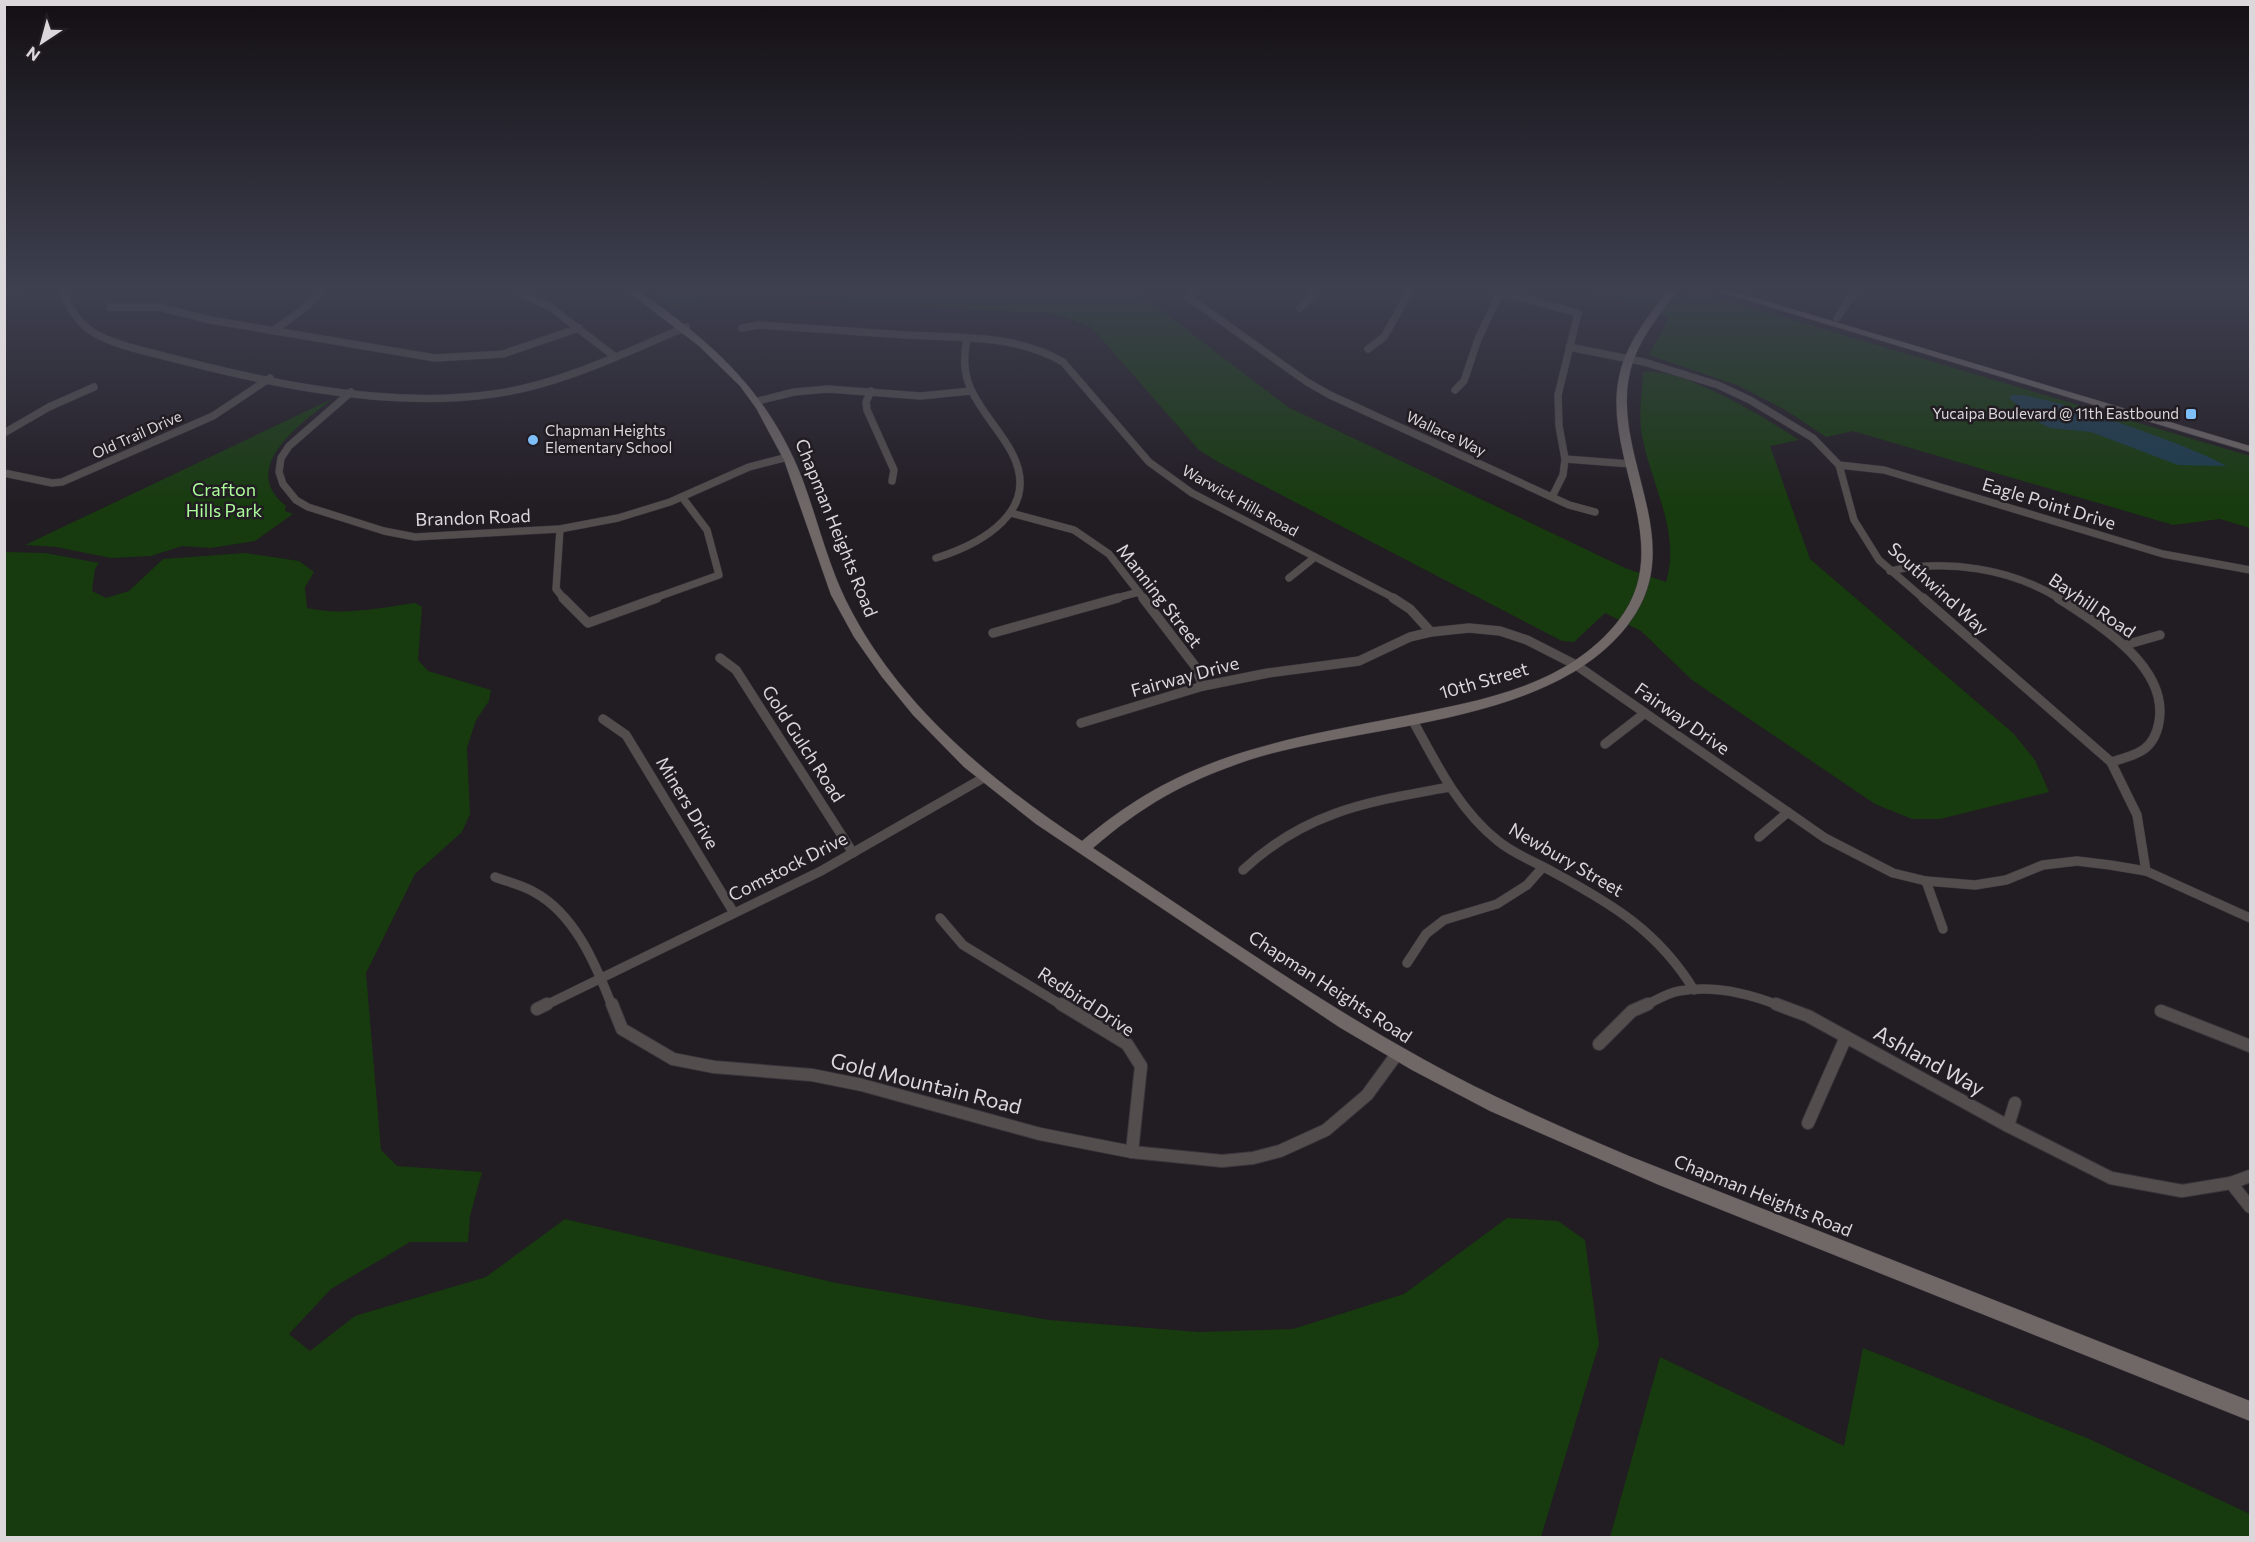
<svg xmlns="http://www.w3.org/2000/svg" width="2255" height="1542" font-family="Commissioner,sans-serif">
  <rect width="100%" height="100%" fill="#221c23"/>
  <g fill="#173b0e">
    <path d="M 652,291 L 1136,291 L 1288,407 L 1625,568 L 1666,582 C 1682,530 1648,480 1641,429 C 1639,411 1642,391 1643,373 C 1676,363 1771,421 1799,440 L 1770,446 L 1810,559 L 2013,733 L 2035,760 L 2049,792 L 1940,819 L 1912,819 L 1875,804 L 1692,680 L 1641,631 L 1605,613 L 1574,642 L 1562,641 L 1220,463 L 1199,450 L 1091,327 L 1056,314 L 726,294 L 675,308 Z"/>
    <path d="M 1582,291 L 1664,291 L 1684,298 L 1689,292 L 1702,293 L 2250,456 L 2250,528 L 2220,519 L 2173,525 L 1853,431 L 1826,437 L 1787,411 L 1739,386 L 1649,355 L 1669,318 L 1644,305 Z"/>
    <path d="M 332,399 C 302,423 237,467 286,506 L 285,511 L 293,514 L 255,541 L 211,548 L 182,546 L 151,556 L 111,558 L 56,547 L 25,545 Z"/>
    <path d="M 4,552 L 45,553 L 99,563 L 95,569 L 92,591 L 106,598 L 129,591 L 163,559 L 245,553 L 299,561 L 314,572 L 305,587 L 307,608 C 343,616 379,608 415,603 L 422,607 L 418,660 L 428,671 L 491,690 L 489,701 L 476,720 L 467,748 L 470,814 L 462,832 L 415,874 L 366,973 L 381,1150 L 397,1166 L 482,1172 L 470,1216 L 468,1242 L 410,1242 L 331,1289 L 289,1334 L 310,1351 L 355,1316 L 486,1277 L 565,1219 L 836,1283 L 1049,1320 L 1199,1332 L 1293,1329 L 1404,1294 L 1507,1218 L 1558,1221 L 1585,1240 L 1599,1344 L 1541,1537 L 5,1537 Z"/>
    <path d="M 1863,1348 L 2087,1438 L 2250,1514 L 2250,1537 L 1610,1537 L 1660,1357 L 1844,1446 Z"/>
  </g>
  <path fill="#1c3d4e" d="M 2012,395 C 2035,390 2206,451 2226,466 L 2178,465 L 2091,432 L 2050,428 L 2036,421 L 2009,398 Z"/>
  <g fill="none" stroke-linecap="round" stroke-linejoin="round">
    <g stroke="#3c363d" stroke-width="8">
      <g id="street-far2">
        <path d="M 66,291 L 64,294 C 78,328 95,337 129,347 C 245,377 372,411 493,394 C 560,385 624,353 686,327"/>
        <path d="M 515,291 L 550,307 L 614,356"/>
        <path d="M 1195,291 L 1188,297 L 1307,382 L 1330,395 L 1569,505 L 1595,512"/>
        <path d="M 1495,291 L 1578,313 L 1558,395 L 1559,426 L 1565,459 L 1563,475 L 1552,497"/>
        <path d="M 4,293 L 16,291"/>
        <path d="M 110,307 L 159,307 L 210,320 L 435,358 L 503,354 L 579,328"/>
        <path d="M 1300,308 L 1317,291"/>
        <path d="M 1837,318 L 1855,291"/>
        <path d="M 742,328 L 759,325 C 808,328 857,332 906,335 C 961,338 1014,334 1063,362 L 1149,462 L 1192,493 L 1396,599"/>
        <path d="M 273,331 L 305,308 L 321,291"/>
        <path d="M 1569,347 L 1644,362 L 1718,385 L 1750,400 L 1813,438 L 1839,465 L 1854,520 L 1879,560 L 1924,599"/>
        <path d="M 1368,349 L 1384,337 L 1410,291"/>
        <path d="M 1455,390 L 1464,381 L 1478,339 L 1500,293"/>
        <path d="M 871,391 L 866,402 L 867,410 L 894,470 L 892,481"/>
        <path d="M 351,392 L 289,446 L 281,458 L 279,472 L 283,484 L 296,500 L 308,507 L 384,531 L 415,537 L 560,529 L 618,518 L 670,502 L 749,467 L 788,457"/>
        <path d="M 758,401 L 794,392 L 828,389 L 921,396 L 970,391"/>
        <path d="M 4,433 L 49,407 L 94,387"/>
        <path d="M 1565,459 L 1631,464"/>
        <path d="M 1839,465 L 1884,470 L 2163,554 L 2250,570"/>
        <path d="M 4,473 L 52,483 L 62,482 L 213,416 L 270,378"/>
        <path d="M 1011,513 L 1074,530 L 1109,554 L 1144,599"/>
        <path d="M 560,529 L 556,589 L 564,599"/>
        <path d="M 936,558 C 981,544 1042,511 1012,453 C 1000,430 980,411 970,387 C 963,371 964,355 967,338"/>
        <path d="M 1890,571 C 1947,559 2010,568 2060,599"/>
        <path d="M 1289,578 L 1315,557"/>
        <path d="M 652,599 L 719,575 L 707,530 L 682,497"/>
        <path d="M 1113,599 L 1139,592"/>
      </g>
    </g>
    <g stroke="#3c363d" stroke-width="10">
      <g id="street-far1">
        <path d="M 563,598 L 588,623 L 657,598"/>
        <path d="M 1143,598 L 1195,666 L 1203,686"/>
        <path d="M 1393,598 L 1410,609 L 1431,632"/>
        <path d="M 1923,598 L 2111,762 L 2137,815 L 2146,871"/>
        <path d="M 2058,598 C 2098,624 2169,666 2159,722 C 2154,751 2136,755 2111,762"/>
        <path d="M 993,633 L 1118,598"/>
        <path d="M 2125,645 L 2160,635"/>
        <path d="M 720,658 L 736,670 L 853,853"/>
        <path d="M 603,719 L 626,735 L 734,913"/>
        <path d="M 1412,719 C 1436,763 1458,809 1498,841 C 1514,854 1535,862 1553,872 C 1612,904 1658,931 1694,990"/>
        <path d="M 1081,723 L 1203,686 L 1268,673 L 1359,661 L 1410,637 L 1431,632 L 1469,628 L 1500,631 L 1527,640 L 1576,665 L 1825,838 L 1893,873 L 1926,881 L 1975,885 L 2006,880 L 2043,865 L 2077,861 L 2110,865 L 2146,871 L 2250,918"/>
        <path d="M 1605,744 L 1645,713"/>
        <path d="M 1759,837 L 1788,812"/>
        <path d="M 1243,870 C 1306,811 1368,802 1449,787"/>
        <path d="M 495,877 C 508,882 522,885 534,892 C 575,914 596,965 612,1006"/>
        <path d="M 1926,881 L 1943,929"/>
        <path d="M 940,918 L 963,945 L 1063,1006"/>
        <path d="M 1407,963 L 1426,934 L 1444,920 L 1497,904 L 1527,885 L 1543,867"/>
        <path d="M 544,1006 L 821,871 L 985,777"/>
        <path d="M 1644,1006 C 1655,1001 1667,993 1679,991 C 1714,985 1748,993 1780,1006"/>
      </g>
    </g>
    <g stroke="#3c363d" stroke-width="14">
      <g id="street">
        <path d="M 612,1004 L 622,1029 L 673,1059 L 714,1067 L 812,1075 L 862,1085 L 1040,1134 L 1132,1152 L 1222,1161 L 1253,1158 L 1280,1151 L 1326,1130 L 1367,1095 L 1397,1054"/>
        <path d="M 1061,1004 L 1127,1044 L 1141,1066 L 1132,1152"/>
        <path d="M 1776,1004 L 1808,1016 L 2008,1126 L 2111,1178 L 2182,1191 L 2231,1183 L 2250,1176"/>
        <path d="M 537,1009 L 547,1004"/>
        <path d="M 2161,1011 L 2250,1046"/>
        <path d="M 1599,1044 L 1632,1011 L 1648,1004"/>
        <path d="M 1808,1123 L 1846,1037"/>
        <path d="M 2008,1126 L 2015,1103"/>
        <path d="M 2231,1183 L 2250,1207"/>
      </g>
    </g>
    <g stroke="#3c363d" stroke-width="1">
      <g id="secondary">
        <path d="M 627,291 L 638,291 C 712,341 769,393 802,478 C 819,523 829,571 853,614 C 904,709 993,782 1082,841 C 1134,797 1182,771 1247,751 C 1296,736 1348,727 1399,717 C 1477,701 1566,688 1619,620 C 1677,545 1602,457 1619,377 C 1626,344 1647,317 1668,291 L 1677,291 C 1657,318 1635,344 1629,377 C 1613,460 1691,545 1627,626 C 1549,726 1364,723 1249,760 C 1186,781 1143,805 1093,848 C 1202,920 1309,996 1423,1059 C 1489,1096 1559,1126 1629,1156 L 2250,1401 L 2250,1421 L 1659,1185 L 1490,1111 L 1412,1070 L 1339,1027 L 1036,824 L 964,767 L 913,715 L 882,677 L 854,637 L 831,595 L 784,460 L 756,408 L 740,386 L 699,346 Z"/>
        <path d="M 1717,291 L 1732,291 L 2250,446 L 2250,452 Z"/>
      </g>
    </g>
    <use href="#street-far2" stroke="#534e4d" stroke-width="7"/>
    <use href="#street-far1" stroke="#534e4d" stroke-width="9"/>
    <use href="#street" stroke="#534e4d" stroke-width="12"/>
    <use href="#secondary" fill="#706867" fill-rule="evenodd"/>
  </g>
  <linearGradient id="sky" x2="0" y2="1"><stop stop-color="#130f13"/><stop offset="0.57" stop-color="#3e4050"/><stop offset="1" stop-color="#3e4050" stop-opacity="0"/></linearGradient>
  <rect width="2255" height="507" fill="url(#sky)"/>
  <g fill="#7ebef9" stroke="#221c23" stroke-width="2">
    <rect x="2185" y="408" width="12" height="12" rx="3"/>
    <circle cx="533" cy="440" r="6"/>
  </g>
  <g text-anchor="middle" stroke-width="5" stroke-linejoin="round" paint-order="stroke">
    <g font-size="15" fill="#dbd7db" stroke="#221c23" text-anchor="end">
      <text x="2179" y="419">Yucaipa Boulevard @ 11th Eastbound</text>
      <text x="545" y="436" text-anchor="start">Chapman Heights<tspan x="545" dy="17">Elementary School</tspan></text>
    </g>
    <g font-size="15" fill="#dbd7db" stroke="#221c23">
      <text transform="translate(1446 434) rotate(25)" y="5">Wallace Way</text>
      <text transform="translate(137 435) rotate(-24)" y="5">Old Trail Drive</text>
      <text transform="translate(1240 501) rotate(29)" y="5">Warwick Hills Road</text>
    </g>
    <g font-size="18" fill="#abfd9a" stroke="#221c23">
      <text x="224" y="496">Crafton<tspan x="224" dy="21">Hills Park</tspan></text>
    </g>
    <g font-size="18" fill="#dbd7db" stroke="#221c23">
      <text transform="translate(2049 504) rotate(17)" y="6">Eagle Point Drive</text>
      <text transform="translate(473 518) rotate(-2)" y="6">Brandon Road</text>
      <text transform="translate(836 528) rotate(68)" y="6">Chapman Heights Road</text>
      <text transform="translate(1938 589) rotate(42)" y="6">Southwind Way</text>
      <text transform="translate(1159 596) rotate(52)" y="6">Manning Street</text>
      <text transform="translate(2092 606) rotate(34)" y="6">Bayhill Road</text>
      <text transform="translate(1185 677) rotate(-15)" y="6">Fairway Drive</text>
      <text transform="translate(1484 681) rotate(-16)" y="6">10th Street</text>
      <text transform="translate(1682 719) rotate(35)" y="6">Fairway Drive</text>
      <text transform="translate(803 744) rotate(57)" y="6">Gold Gulch Road</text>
      <text transform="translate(687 803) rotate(59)" y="6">Miners Drive</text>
      <text transform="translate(1566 860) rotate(30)" y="6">Newbury Street</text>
      <text transform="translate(788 867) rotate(-27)" y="6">Comstock Drive</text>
      <text transform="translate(1330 987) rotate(33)" y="6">Chapman Heights Road</text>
      <text transform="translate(1086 1002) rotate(33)" y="6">Redbird Drive</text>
      <text transform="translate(1763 1196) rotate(22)" y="6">Chapman Heights Road</text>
    </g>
    <g font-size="21" fill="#dbd7db" stroke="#221c23">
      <text transform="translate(1929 1061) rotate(29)" y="7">Ashland Way</text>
      <text transform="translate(926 1084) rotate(14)" y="7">Gold Mountain Road</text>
    </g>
  </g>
  <rect width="2255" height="1542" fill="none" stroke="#dbd7db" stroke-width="12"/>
  <g transform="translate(42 42) rotate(216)" stroke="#221c23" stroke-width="4.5" paint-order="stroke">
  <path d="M0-4.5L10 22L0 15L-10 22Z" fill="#dbd7db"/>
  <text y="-9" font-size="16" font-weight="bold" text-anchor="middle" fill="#dbd7db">N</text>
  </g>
</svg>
